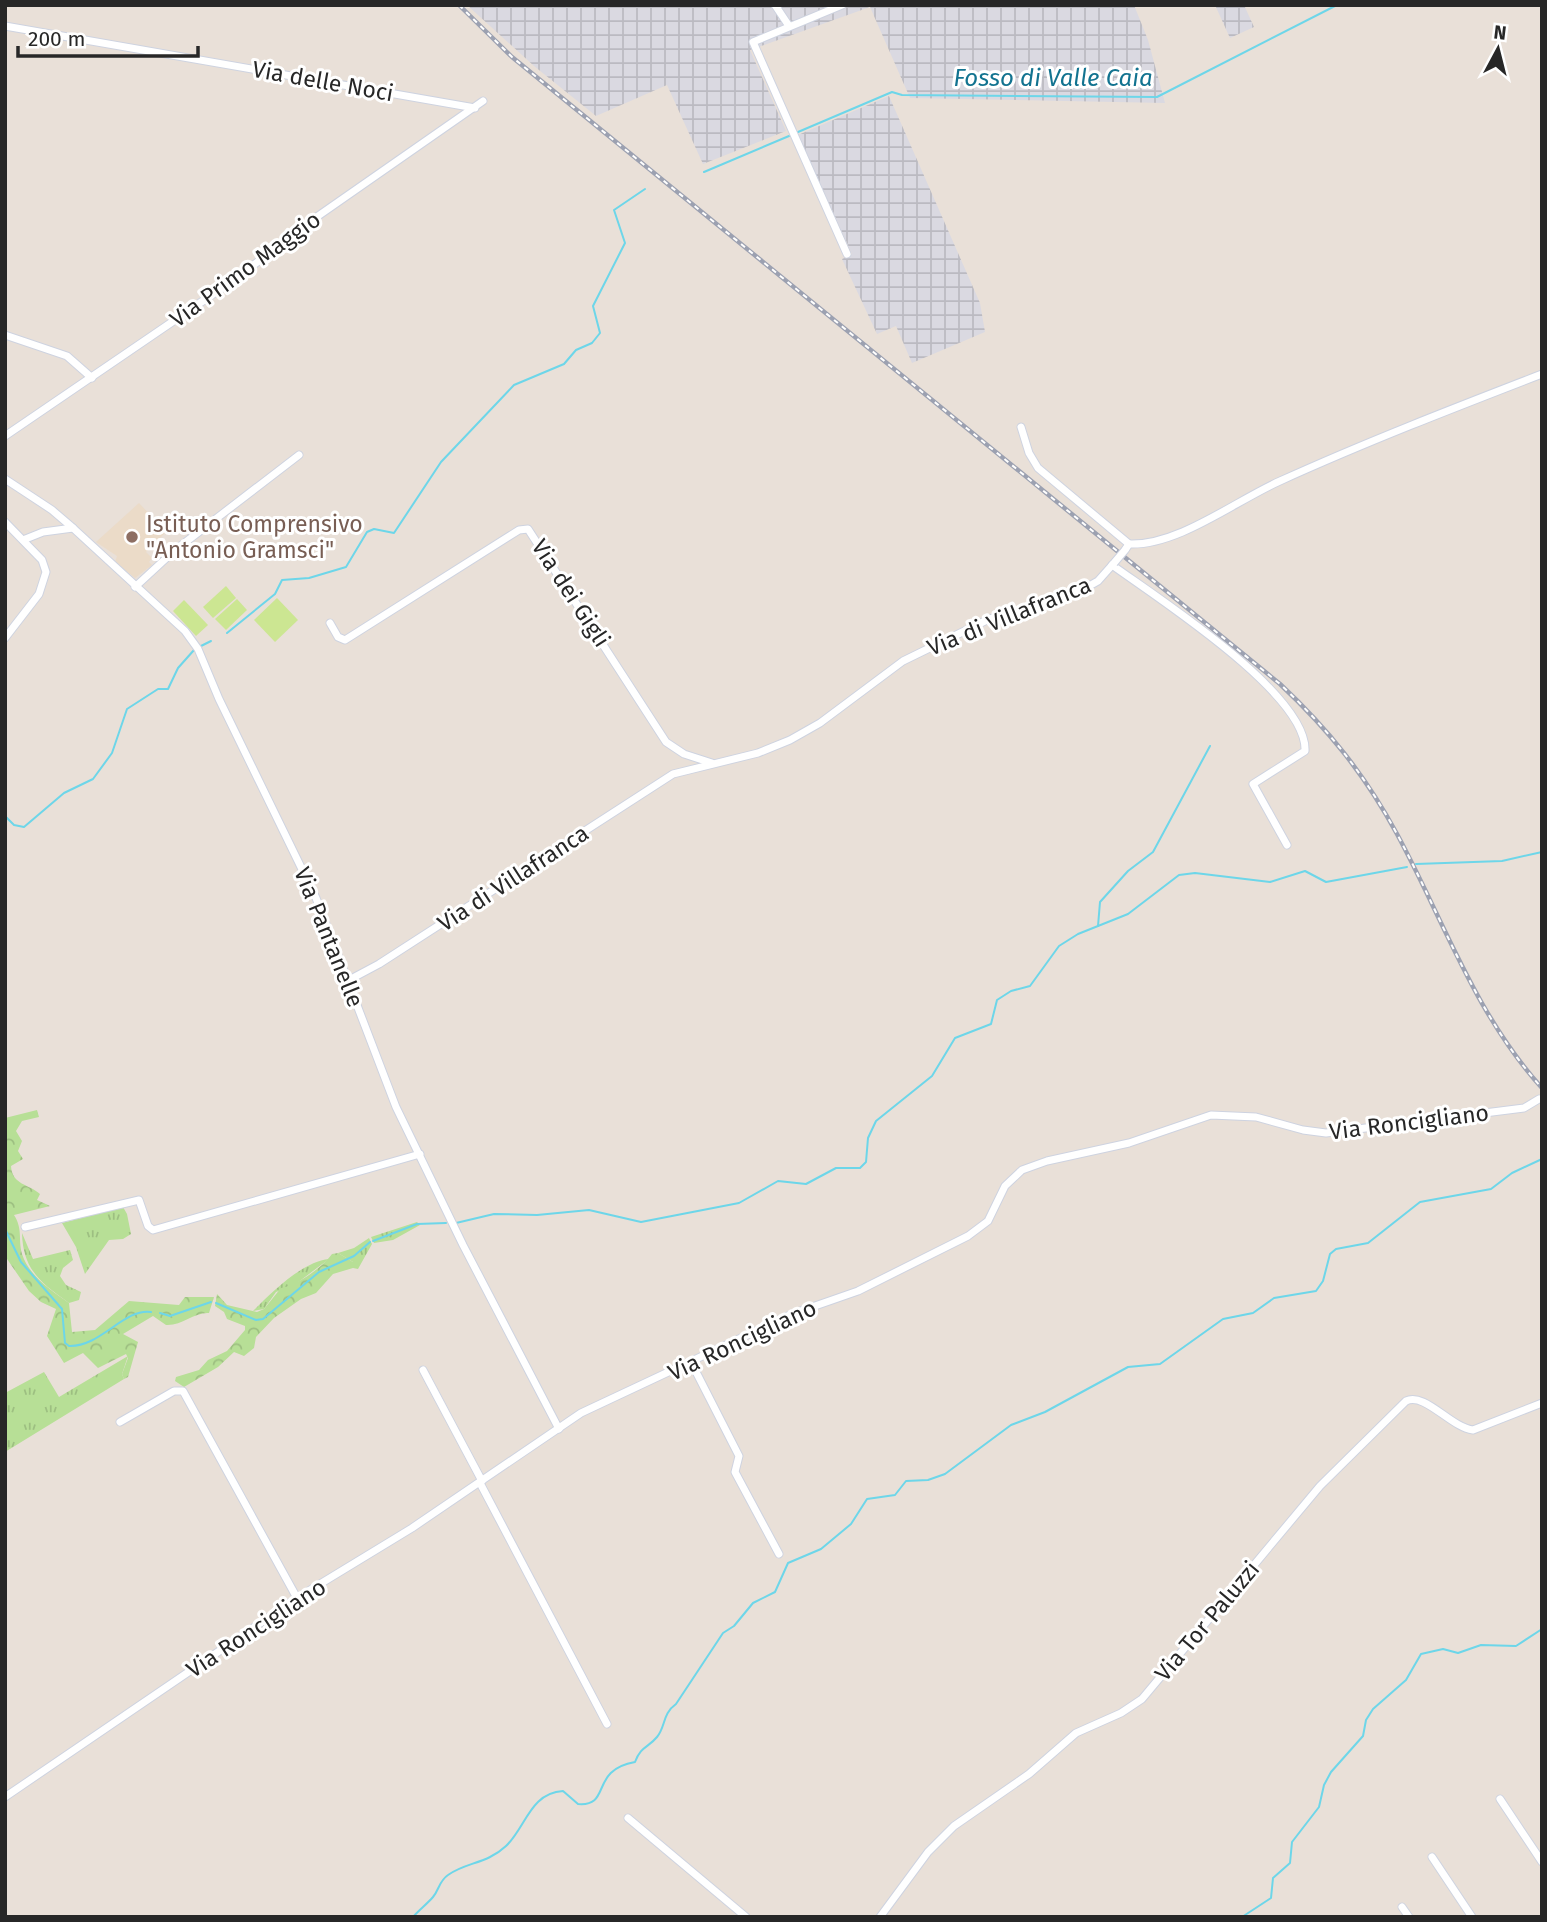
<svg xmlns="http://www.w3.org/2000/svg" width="1547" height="1922" font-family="'Fira Sans',sans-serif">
  <defs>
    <pattern id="industrial-grid" width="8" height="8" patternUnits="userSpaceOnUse" patternTransform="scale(1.75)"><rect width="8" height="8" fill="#dad9e1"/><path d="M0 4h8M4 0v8" fill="none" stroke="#bbbac1"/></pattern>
    <pattern id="grass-tufts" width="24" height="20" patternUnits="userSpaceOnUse" patternTransform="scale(1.75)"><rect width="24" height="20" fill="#b7df96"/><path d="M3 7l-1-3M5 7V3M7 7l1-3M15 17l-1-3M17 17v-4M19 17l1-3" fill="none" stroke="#9dbf81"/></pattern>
    <pattern id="forest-crowns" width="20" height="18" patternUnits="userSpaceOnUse" patternTransform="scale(1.75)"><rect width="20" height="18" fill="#b7df96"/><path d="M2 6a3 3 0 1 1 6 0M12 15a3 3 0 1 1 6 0" fill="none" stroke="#9dbf81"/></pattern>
  </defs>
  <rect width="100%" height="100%" fill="#e9e0d8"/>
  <g fill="url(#industrial-grid)">
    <path d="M 467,5 L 1134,5 L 1148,40 L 1165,103 L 910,98 L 870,7 L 750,50 L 786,131 L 703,164 L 667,85 L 596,116 L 534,66 Z"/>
    <path d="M 1215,5 L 1244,5 L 1254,27 L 1230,38 Z"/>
    <path d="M 889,96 L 980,303 L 985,332 L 912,363 L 896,326 L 877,334 L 842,259 L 852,254 L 798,135 Z"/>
  </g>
  <path fill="#ebdbc8" d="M 139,503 L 166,532 L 146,552 L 152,558 L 149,562 L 152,565 L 135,578 L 115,562 L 117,556 L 96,542 Z"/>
  <g fill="url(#grass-tufts)">
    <path d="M 123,1207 L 127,1214 L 131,1234 L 123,1239 L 109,1240 L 85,1274 L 76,1247 L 62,1223 Z"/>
    <path d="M 417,1222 L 420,1225 L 393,1240 L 374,1243 L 371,1237 Z"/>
    <path d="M 22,1233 L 33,1259 L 70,1250 L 73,1260 L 63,1268 L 60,1276 L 66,1285 L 81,1292 L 79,1300 L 69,1303 C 41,1283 23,1270 22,1233 Z"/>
    <path d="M 369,1238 L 372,1244 L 358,1269 L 353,1268 L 353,1262 L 338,1253 L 354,1248 Z"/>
    <path d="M 329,1259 L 293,1286 L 276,1292 L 264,1309 L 253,1311 C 272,1292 302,1262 329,1259 Z"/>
    <path d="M 128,1356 L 122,1374 L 124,1379 L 5,1452 L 5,1393 L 44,1372 L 59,1397 Z"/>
  </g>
  <g fill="url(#forest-crowns)">
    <path d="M 37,1110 L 39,1117 L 22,1121 L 16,1131 L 22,1141 L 18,1151 L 23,1159 L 11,1166 C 12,1185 29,1184 40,1194 L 37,1200 L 50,1206 L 14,1215 C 23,1229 18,1239 22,1254 C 29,1276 52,1291 69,1303 L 72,1332 L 95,1330 L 129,1301 L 179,1305 L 185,1297 L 214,1297 L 209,1313 C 194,1312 182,1326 166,1325 L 153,1316 L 123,1334 L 138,1342 L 128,1377 L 124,1379 L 122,1374 L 128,1358 L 126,1354 L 98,1368 L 83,1353 L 64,1363 L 47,1336 L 56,1309 L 41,1302 L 29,1291 L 5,1256 L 5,1118 Z"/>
    <path d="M 338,1253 L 353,1262 L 353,1268 L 333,1274 L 316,1293 L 301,1299 L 274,1318 L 256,1337 L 254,1348 L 244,1356 L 234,1352 L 218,1367 L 184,1387 L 175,1381 L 176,1377 L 199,1370 L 208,1360 L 227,1351 L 245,1330 L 245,1326 L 227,1319 L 224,1312 L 215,1306 L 217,1294 L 227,1305 L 257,1312 L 264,1309 L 281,1288 C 296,1286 323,1267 332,1254 Z"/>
  </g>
  <g fill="#cce692">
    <path d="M 226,586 L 236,598 L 213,618 L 203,607 Z"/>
    <path d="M 277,598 L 298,620 L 275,642 L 254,620 Z"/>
    <path d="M 237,599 L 247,610 L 226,630 L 215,619 Z"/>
    <path d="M 184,600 L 208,625 L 196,636 L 173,611 Z"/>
  </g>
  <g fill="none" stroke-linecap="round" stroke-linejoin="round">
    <g stroke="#6dd6e9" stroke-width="2">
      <path d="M 798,132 L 892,92 L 902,95 L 1157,97 L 1337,5"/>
      <path d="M 704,172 L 789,136"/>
      <path d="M 227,633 L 275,594 L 282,580 L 309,578 L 346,567 L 367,532 L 374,529 L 394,533 L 441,462 L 514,385 L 564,364 L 576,350 L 592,343 L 600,333 L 593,306 L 625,243 L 614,210 L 645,189"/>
      <path d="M 201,646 L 211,641"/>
      <path d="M 5,816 L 14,825 L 24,827 L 64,793 L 93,779 L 112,753 L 127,709 L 158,689 L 168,689 L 178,668 L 194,650"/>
      <path d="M 1416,864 L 1502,861 L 1542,852"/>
      <path d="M 1098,926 L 1100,902 L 1128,871 L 1153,852 L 1210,746"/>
      <path d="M 456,1223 L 494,1214 L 537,1215 L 589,1210 L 641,1222 L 739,1203 L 778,1181 L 806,1184 L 836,1168 L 860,1168 L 866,1162 L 868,1138 L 876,1121 L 932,1076 L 955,1038 L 991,1024 L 997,1000 L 1011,991 L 1030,986 L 1059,946 L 1078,934 L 1128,914 L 1179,875 L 1195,873 L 1270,882 L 1305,871 L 1326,882 L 1407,867"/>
      <path d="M 5,1229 L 21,1262 L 62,1309 L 65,1343 L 69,1346 C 101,1347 124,1308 151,1312"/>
      <path d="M 373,1241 L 417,1224 L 446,1223"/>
      <path d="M 216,1303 L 256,1320 L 263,1319 L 319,1272 L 354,1256 L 370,1242"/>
      <path d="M 160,1313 L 170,1316 L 211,1302"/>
      <path d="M 413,1917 C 419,1910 427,1904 433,1897 C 439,1890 439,1881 448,1875 C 466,1862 487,1864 506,1846 C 526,1827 530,1793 563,1791 L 578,1804 C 612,1807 589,1770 635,1762 C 641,1746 648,1748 657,1737 C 666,1726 662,1714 676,1704 L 723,1633 L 734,1626 L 753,1603 L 775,1592 L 788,1563 L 821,1549 L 851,1524 L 867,1499 L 895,1495 L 906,1481 L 928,1480 L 945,1474 L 1011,1425 L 1045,1412 L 1128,1367 L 1160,1364 L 1223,1319 L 1253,1313 L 1274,1298 L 1316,1291 L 1323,1281 L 1330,1254 L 1336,1249 L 1368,1243 L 1420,1202 L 1491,1189 L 1512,1173 L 1542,1159"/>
      <path d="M 1242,1917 L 1271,1898 L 1273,1878 L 1290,1863 L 1292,1842 L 1319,1807 L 1324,1785 L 1331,1772 L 1363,1736 L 1366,1720 L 1373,1709 L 1406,1680 L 1421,1654 L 1443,1649 L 1458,1653 L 1481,1645 L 1516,1646 L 1542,1629"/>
    </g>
    <g stroke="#ced3e0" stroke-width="9">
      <g id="street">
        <path d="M 775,5 L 789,26"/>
        <path d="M 842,5 L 753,42 L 847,254"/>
        <path d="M 5,26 L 475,108"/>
        <path d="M 5,335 L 67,356 L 92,378"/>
        <path d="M 1021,427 L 1029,453 L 1038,468 L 1129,544"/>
        <path d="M 5,436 L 238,277 L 308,223 L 483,101"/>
        <path d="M 5,479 L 52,510 L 73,528"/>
        <path d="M 5,522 L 42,560 L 46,572 L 39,594 L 5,638"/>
        <path d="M 23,540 L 43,532 L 73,528 L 185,631 L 198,649 L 219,699 L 316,898 L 396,1107 L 463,1245 L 559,1429"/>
        <path d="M 1125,550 L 1129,544 C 1178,546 1235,501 1280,481 C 1366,442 1454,408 1542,374"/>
        <path d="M 1112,565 C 1156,597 1308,694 1305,751 L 1253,784 L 1287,845"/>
        <path d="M 135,587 L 174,551 L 299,455"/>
        <path d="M 330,623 L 338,637 L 345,640 L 519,530 L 528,529 L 666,742 L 684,754 L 712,763"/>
        <path d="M 349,980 L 379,964 L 673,774 L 758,753 L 790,740 L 820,723 L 903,661 L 989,619 L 1075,594 L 1098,581 L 1114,563"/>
        <path d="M 25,1227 L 139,1200 L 148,1226 L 153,1230 L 420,1154"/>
        <path d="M 691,1362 L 739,1456 L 735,1472 L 779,1554"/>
        <path d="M 423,1370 L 482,1481"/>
        <path d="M 120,1422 L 174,1391 L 183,1391 L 297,1598"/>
        <path d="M 480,1483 L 607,1724"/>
        <path d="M 5,1797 L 297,1598 L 412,1528 L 581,1413 L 792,1314 L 858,1291 L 968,1236 L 988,1221 L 1005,1186 L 1022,1170 L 1047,1161 L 1129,1143 L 1211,1115 L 1256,1117 L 1303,1130 L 1326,1133 L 1524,1108 L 1539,1099"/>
        <path d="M 1500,1799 L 1542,1862"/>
        <path d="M 628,1818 L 746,1917"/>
        <path d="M 1432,1857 L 1472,1917"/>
        <path d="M 1402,1907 L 1409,1917"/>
        <path d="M 880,1917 L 928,1852 L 954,1826 L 1029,1774 L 1076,1733 L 1121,1713 L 1142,1699 L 1320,1486 L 1406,1401 C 1425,1392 1450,1427 1473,1430 L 1542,1403"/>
      </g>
    </g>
    <use href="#street" stroke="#fff" stroke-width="7"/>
    <g stroke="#9ca1b1" stroke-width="4.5">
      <path id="rail" d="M 459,5 L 512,57 L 1280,684 C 1329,730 1365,775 1397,834 C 1444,921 1475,1014 1542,1088"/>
    </g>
    <use href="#rail" stroke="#fff" stroke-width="2" stroke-dasharray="5" stroke-linecap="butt"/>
    <g stroke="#ced3e0" stroke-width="9" stroke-linecap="butt">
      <path id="street-bridge" d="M 1114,563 L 1125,550"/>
    </g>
    <use href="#street-bridge" stroke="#fff" stroke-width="7"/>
  </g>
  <circle fill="#8d6e63" stroke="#fff" stroke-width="2.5" cx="132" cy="537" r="7"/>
  <g text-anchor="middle" stroke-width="6" stroke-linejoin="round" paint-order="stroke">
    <g font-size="23" fill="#272727" stroke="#fff">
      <text transform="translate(323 81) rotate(10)" y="8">Via delle Noci</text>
      <text transform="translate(245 269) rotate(-36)" y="8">Via Primo Maggio</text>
      <text transform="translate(571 593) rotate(57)" y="8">Via dei Gigli</text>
      <text transform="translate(1009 616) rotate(-22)" y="8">Via di Villafranca</text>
      <text transform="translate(513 878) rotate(-33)" y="8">Via di Villafranca</text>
      <text transform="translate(329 937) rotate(68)" y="8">Via Pantanelle</text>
      <text transform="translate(1409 1122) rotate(-7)" y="8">Via Roncigliano</text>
      <text transform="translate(742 1340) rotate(-25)" y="8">Via Roncigliano</text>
      <text transform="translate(1207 1621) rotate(-50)" y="8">Via Tor Paluzzi</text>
      <text transform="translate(256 1628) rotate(-33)" y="8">Via Roncigliano</text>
    </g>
    <g font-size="23" fill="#785e54" stroke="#fff" text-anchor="start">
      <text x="146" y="532">Istituto Comprensivo<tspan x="146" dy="26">"Antonio Gramsci"</tspan></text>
    </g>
    <g font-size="24" font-style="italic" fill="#127390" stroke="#fff">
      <text x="1053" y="86">Fosso di Valle Caia</text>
    </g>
  </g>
  <rect width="1547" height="1922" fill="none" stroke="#272727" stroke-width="14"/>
  <g transform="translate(1498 49) rotate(7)" stroke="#ffffff" stroke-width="5" paint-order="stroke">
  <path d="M0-5L12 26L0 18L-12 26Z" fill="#272727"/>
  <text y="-10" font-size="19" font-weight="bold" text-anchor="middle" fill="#272727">N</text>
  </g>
  <path d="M18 46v10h180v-10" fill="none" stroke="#272727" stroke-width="3.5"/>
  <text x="28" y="46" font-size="21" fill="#272727" stroke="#ffffff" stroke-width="5" paint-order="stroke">200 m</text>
</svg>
